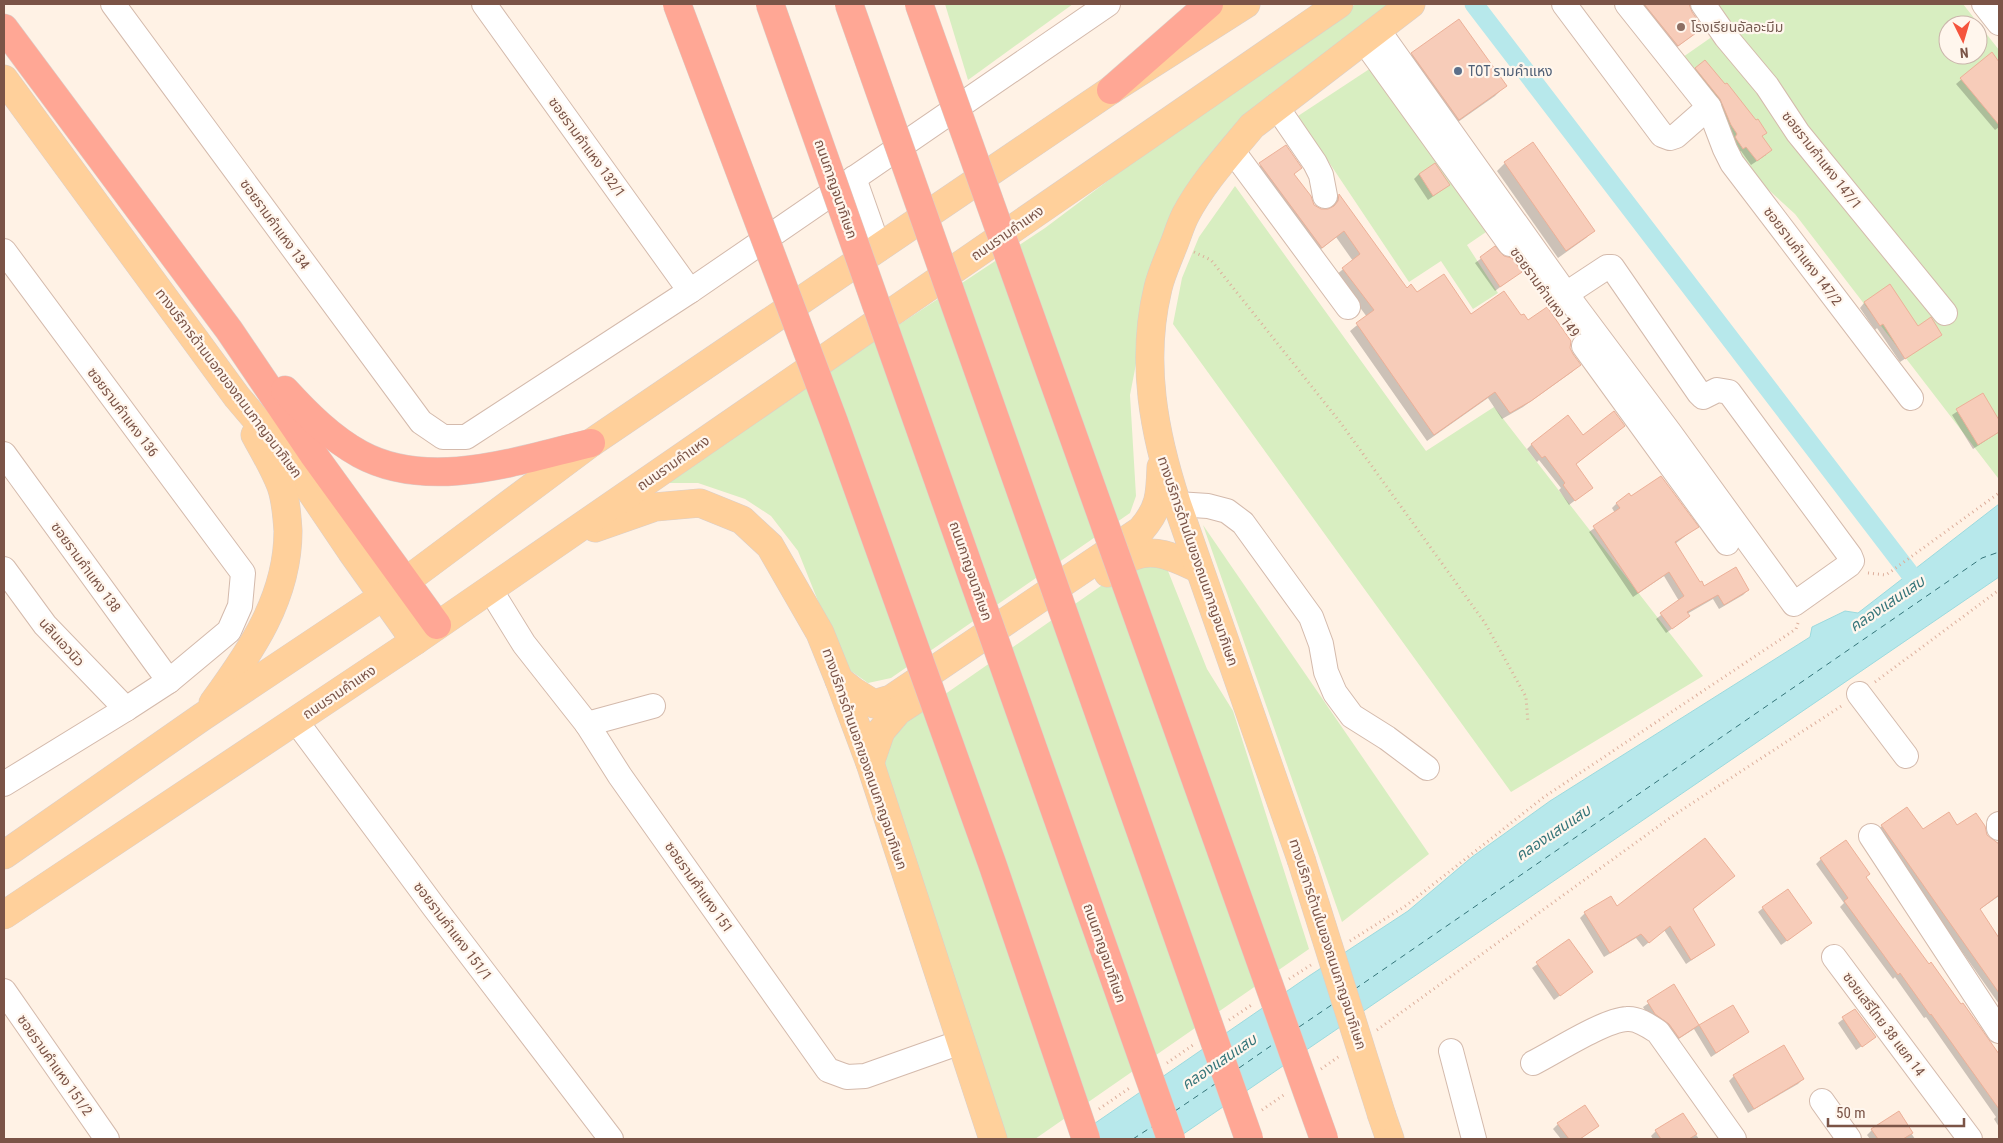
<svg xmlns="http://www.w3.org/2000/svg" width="2003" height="1143" font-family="'Roboto Condensed','Noto Sans Thai',sans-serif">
  <rect width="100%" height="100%" fill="#fff2e5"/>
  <g fill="#d8eec1" fill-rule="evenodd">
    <path d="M 945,4 L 1073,4 L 968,80 Z"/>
    <path d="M 1356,4 L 1390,4 L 1273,92 L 1205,163 L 1151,286 L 1130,395 L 1136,496 L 1130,513 L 891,678 L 868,683 L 844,666 L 798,551 L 771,516 L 745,499 L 698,483 L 660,483 L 1045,228 L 1238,83 Z"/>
    <path d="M 1709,4 L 1963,4 L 1999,50 L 1999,477 L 1998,478 L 1795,214 L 1737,161 L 1683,57 L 1726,27 ZM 1948,25 L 1978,25 L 1978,55 L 1948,55 Z"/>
    <path d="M 1374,66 L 1486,232 L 1467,245 L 1498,293 L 1473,309 L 1441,261 L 1409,282 L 1298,116 Z"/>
    <path d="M 1235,186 L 1426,451 L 1494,407 L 1703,676 L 1511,792 L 1173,324 L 1182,278 L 1199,237 Z"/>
    <path d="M 1203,525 L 1429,854 L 1342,922 Z"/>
    <path d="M 1153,561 L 1168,571 L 1207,669 L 1233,711 L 1309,949 L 1035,1139 L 1001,1139 L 879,761 L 892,731 L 1134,563 Z"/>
  </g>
  <path fill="#b7e8eb" stroke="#9cdade" d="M 1999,504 L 1999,577 L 1176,1139 L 1072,1139 L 1309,976 L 1408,911 L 1472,857 L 1550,801 L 1810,637 L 1812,627 L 1845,611 L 1858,613 Z"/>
  <g fill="#0003">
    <path d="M 1636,4 L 1689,4 L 1696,33 L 1673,50 Z"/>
    <path d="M 1412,54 L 1505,86 L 1495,96 L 1448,129 L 1402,64 Z"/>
    <path d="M 1991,54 L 1999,64 L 1999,127 L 1995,130 L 1956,84 Z"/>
    <path d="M 1696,69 L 1761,137 L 1766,155 L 1751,165 L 1741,151 L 1738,152 L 1691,73 Z"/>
    <path d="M 1533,144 L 1594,230 L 1586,238 L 1558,258 L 1497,171 L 1505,163 Z"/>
    <path d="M 1286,146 L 1300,168 L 1293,175 L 1313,205 L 1321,210 L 1331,209 L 1332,202 L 1338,196 L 1407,289 L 1471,316 L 1521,317 L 1569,348 L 1579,365 L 1572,372 L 1523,407 L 1502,419 L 1488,398 L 1427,441 L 1350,331 L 1367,317 L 1336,275 L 1353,261 L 1336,237 L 1315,254 L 1253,171 Z"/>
    <path d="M 1419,174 L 1449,185 L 1428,200 L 1414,179 Z"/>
    <path d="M 1495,248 L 1520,272 L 1495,291 L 1475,263 Z"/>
    <path d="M 1864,303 L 1917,327 L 1941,335 L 1900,362 L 1877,328 L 1875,330 L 1860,308 Z"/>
    <path d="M 1982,395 L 1999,422 L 1999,432 L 1973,449 L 1952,415 Z"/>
    <path d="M 1624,426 L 1575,465 L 1586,492 L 1569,505 L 1559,490 L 1561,488 L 1539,460 L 1537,462 L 1527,449 L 1532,444 L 1583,437 Z"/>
    <path d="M 1616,504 L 1697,527 L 1675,544 L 1699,584 L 1704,587 L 1748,590 L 1743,595 L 1719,609 L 1713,599 L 1687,614 L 1683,621 L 1666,633 L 1656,619 L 1679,601 L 1664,576 L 1633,597 L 1589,532 L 1615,513 L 1612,508 Z"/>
    <path d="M 1882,826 L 1923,831 L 1957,827 L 1986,836 L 1992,841 L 1999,843 L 1999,896 L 1979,910 L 1999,938 L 1999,1004 L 1877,831 Z"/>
    <path d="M 1821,859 L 1865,878 L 1929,966 L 1961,1006 L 1963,1004 L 1999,1057 L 1999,1127 L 1994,1119 L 1996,1117 L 1926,1017 L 1924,1018 L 1895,977 L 1893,979 L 1840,907 L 1844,903 L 1816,864 Z"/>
    <path d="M 1734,876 L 1692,910 L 1714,945 L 1686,964 L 1664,930 L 1643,947 L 1636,938 L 1604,957 L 1580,918 L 1585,913 L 1617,908 Z"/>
    <path d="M 1763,908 L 1811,923 L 1781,945 L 1758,912 Z"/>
    <path d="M 1569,941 L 1591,972 L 1554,1000 L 1532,968 Z"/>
    <path d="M 1674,986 L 1699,1026 L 1732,1006 L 1748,1032 L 1711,1057 L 1694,1029 L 1674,1042 L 1650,1019 L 1643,1007 Z"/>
    <path d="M 1855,1010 L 1875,1037 L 1856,1050 L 1838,1023 Z"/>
    <path d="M 1734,1076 L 1803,1079 L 1798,1084 L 1748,1113 L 1729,1081 Z"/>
    <path d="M 1898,1113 L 1915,1139 L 1870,1139 L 1867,1135 L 1872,1130 Z"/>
    <path d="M 1682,1114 L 1699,1139 L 1653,1139 L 1651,1136 L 1656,1131 Z"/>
    <path d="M 1558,1124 L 1598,1126 L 1580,1139 L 1561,1139 L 1553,1129 Z"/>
  </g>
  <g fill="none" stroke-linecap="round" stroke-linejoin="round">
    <path stroke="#b7e8eb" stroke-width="19" d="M 1474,4 L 1917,583"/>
    <g stroke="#35757a" stroke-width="1" stroke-dasharray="6 5" stroke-linecap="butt">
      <path d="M 1355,989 L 1982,558 L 1999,552"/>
      <path d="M 1299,1027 L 1333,1004"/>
      <path d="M 1239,1068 L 1275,1043"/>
      <path d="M 1175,1111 L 1215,1084"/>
      <path d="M 1133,1139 L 1153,1126"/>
    </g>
  </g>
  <g fill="#f7ccb9" stroke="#ecb098">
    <path d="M 1644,4 L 1689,4 L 1692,12 L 1703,28 L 1678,46 Z"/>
    <path d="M 1459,19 L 1507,86 L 1459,120 L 1411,53 Z"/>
    <path d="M 1992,52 L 1999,62 L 1999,125 L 1960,78 Z"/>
    <path d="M 1705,60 L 1725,84 L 1727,83 L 1756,120 L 1758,119 L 1767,133 L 1762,136 L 1772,150 L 1757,161 L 1746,147 L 1743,149 L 1735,137 L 1737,134 L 1731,125 L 1720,99 L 1695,68 Z"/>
    <path d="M 1533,142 L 1595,231 L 1566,251 L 1504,162 Z"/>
    <path d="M 1286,145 L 1302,168 L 1294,174 L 1311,196 L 1314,205 L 1321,209 L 1328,209 L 1334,206 L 1338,201 L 1339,194 L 1407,288 L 1411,284 L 1417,292 L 1444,274 L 1471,314 L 1504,291 L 1521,315 L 1524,314 L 1528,320 L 1547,307 L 1571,341 L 1570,348 L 1573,354 L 1581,365 L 1531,401 L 1510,413 L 1495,392 L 1434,435 L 1356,323 L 1374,310 L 1342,268 L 1360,254 L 1344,231 L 1322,248 L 1259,163 Z"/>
    <path d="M 1435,163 L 1450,185 L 1433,196 L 1419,174 Z"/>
    <path d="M 1495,246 L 1504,256 L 1512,258 L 1522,272 L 1500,287 L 1480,257 Z"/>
    <path d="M 1890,284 L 1918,326 L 1931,317 L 1942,335 L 1905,359 L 1883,324 L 1880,326 L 1864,302 Z"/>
    <path d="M 1983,393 L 1999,420 L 1999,432 L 1978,445 L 1956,409 Z"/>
    <path d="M 1614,411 L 1625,426 L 1576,464 L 1593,488 L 1575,501 L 1563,485 L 1565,483 L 1545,456 L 1542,458 L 1531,444 L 1568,415 L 1583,435 Z"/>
    <path d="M 1661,476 L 1699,527 L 1675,542 L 1700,582 L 1702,581 L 1704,586 L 1736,567 L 1749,590 L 1724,605 L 1718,595 L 1687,612 L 1690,616 L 1672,629 L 1660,613 L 1684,596 L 1669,572 L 1638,593 L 1593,526 L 1620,508 L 1616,503 L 1629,493 L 1631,496 Z"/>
    <path d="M 1907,807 L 1923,829 L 1949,812 L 1957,825 L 1976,813 L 1985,826 L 1987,835 L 1999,844 L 1999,895 L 1980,909 L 1999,938 L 1999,993 L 1881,825 Z"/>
    <path d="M 1705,838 L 1735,876 L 1693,909 L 1715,945 L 1691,960 L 1670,926 L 1649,943 L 1641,934 L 1610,953 L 1584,912 L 1611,896 L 1617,906 Z"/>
    <path d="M 1846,840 L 1870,874 L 1866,877 L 1899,923 L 1929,964 L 1931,962 L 1961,1004 L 1963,1003 L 1999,1054 L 1999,1109 L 1931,1014 L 1930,1015 L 1900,973 L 1898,975 L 1844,901 L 1848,898 L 1820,858 Z"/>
    <path d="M 1788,889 L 1812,923 L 1787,941 L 1762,907 Z"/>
    <path d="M 1569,939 L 1593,972 L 1560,996 L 1536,962 Z"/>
    <path d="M 1674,984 L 1699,1025 L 1733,1005 L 1749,1032 L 1716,1053 L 1699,1025 L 1679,1038 L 1669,1024 L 1655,1014 L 1647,1001 Z"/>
    <path d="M 1855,1009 L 1876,1037 L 1862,1047 L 1842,1017 Z"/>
    <path d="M 1784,1045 L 1804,1079 L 1754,1109 L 1733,1075 Z"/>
    <path d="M 1585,1105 L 1599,1126 L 1580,1139 L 1569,1139 L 1557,1123 Z"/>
    <path d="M 1899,1111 L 1913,1133 L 1903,1139 L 1878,1139 L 1871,1129 Z"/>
    <path d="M 1683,1113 L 1697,1134 L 1689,1139 L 1661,1139 L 1655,1130 Z"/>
  </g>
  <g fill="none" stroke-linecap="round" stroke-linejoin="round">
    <g stroke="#d4baac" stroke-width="26">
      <g id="minor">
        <path d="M 113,4 L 421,422 L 443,437 L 466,437 L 690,291 L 1108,4"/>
        <path d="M 484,4 L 690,291"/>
        <path d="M 1564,4 L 1662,135 L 1670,138 L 1676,136 L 1709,107"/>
        <path d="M 1627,4 L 1709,107 L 1725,149 L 1732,163 L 1911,398"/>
        <path d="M 1703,4 L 1726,37 L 1767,86 L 1798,133 L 1945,313"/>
        <path d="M 1984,4 L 1999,23"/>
        <path d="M 1378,30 L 1566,294 L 1670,433 L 1794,604 L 1849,565 L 1852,561 L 1850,556 L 1729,392 L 1717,390 L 1703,397 L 1699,393 L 1612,267 L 1607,267 L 1566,294"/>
        <path d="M 1364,41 L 1510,244"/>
        <path d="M 1276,106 L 1315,163 L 1321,175 L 1325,196"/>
        <path d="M 1232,150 L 1348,307"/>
        <path d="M 854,178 L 879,249"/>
        <path d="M 4,251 L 243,573 L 240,606 L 229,631 L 169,681 L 126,709 L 4,784"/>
        <path d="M 1584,346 L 1727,543"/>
        <path d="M 4,454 L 169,681"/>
        <path d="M 1177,504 L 1208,506 L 1227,511 L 1243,523 L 1311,617 L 1321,644 L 1326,672 L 1335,693 L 1352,716 L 1387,738 L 1427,768"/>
        <path d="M 4,569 L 45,625 L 126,709"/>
        <path d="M 490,589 L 524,644 L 587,724 L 620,776 L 828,1070 L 847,1077 L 865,1076 L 961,1042"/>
        <path d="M 1859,694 L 1906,756"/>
        <path d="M 296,721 L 434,907 L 611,1139"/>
        <path d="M 587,724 L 653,706"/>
        <path d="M 1999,824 L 1999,828"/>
        <path d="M 1871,836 L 1999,1031"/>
        <path d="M 1834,957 L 1970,1139"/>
        <path d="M 4,991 L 107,1139"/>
        <path d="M 1451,1051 L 1474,1139"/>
        <path d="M 1533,1063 C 1555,1052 1604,1020 1627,1019 C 1638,1018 1649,1026 1658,1032 L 1734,1139"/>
        <path d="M 1822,1101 L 1849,1139"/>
      </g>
    </g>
    <g stroke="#dacfcb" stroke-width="29">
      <g id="major">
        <path d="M 4,79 L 237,397 L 287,456 L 351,551 L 415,641"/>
        <path d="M 595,528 L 655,507 L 700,503 L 742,520 L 770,546 L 820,633 L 839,680 L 870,763 L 993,1139"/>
        <path d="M 1108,573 C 1116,568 1125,559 1134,556 C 1157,547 1179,560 1199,569"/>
        <path d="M 839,680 L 853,691 L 874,704 L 891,699 L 1141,530 C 1160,508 1160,495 1161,467"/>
        <path d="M 213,703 C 251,651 288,598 288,531 C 287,516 286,500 281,486 C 274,468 264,451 255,435"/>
        <path d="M 870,763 L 881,731 L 898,711 L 921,696"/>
        <path d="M 4,855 L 202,717 L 406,581 L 591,443 L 1111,90 L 1246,4"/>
        <path d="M 1301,859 L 1177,504 C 1154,434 1140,362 1158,288 C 1161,275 1167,262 1172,249 C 1177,238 1180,225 1186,214 C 1203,182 1229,154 1252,126 L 1411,4"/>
        <path d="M 4,915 L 415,641 L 1339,4"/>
        <path d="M 1382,1116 L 1390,1139"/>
      </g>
    </g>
    <g stroke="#dacfcb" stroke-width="29">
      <g id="highway">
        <path d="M 4,28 L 229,330 L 313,454 L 437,625"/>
        <path d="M 1111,90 L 1209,4"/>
        <path d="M 285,390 C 307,414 331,438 360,454 C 430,492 519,460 591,443"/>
      </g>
    </g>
    <g stroke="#ddaf9c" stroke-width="3" stroke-dasharray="1 4" stroke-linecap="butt">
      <path d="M 1194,252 L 1211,260 L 1340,422 L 1485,623 L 1526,697 L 1528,723"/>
      <path d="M 1868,573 L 1886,575 L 1999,493"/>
      <path d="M 1875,682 L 1999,590"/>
      <path d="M 1350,941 L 1407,905 L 1544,797 L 1796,629 L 1798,623"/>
      <path d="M 1289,979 L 1311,965"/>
      <path d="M 1229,1020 L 1253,1004"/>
      <path d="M 1377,1030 L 1674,815 L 1843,705"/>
      <path d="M 1167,1063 L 1193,1045"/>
      <path d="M 1321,1069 L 1341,1055"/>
      <path d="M 1099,1109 L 1131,1087"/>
      <path d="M 1262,1110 L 1285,1094"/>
    </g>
    <use href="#minor" stroke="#fff" stroke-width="24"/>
    <use href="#major" stroke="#ffd09b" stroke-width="28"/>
    <use href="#highway" stroke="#ffa795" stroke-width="28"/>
    <g stroke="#dacfcb" stroke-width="29" stroke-linecap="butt">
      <path id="major-bridge" d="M 1301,859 L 1382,1116"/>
    </g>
    <g stroke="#dacfcb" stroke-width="29" stroke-linecap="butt">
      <g id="highway-bridge">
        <path d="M 677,4 L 834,422 L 993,866 L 1086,1139"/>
        <path d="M 770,4 L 1171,1139"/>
        <path d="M 849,4 L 1249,1139"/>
        <path d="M 919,4 L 1324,1139"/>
      </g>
    </g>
    <use href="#major-bridge" stroke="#ffd09b" stroke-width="28"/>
    <use href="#highway-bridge" stroke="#ffa795" stroke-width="28"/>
  </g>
  <circle fill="#8d6e63" stroke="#fff6ed" stroke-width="2" cx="1681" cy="27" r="5"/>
  <circle fill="#5c6f8a" stroke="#fff6ed" stroke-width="2" cx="1458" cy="71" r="5"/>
  <g text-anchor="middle" stroke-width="4.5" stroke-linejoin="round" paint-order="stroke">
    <g font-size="14" fill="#785e54" stroke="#fff6ed" text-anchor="start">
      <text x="1691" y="32">โรงเรียนอัลอะมีม</text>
    </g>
    <g font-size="14" fill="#4e5e75" stroke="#fff6ed" text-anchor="start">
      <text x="1468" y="76">TOT รามคำแหง</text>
    </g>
    <g font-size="14" fill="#7b5447" stroke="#fff6ed">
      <text transform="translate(587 147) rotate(54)" y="5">ซอยรามคำแหง 132/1</text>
      <text transform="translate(1822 160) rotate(52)" y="5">ซอยรามคำแหง 147/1</text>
      <text transform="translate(836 189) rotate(71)" y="5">ถนนกาญจนาภิเษก</text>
      <text transform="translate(275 224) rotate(54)" y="5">ซอยรามคำแหง 134</text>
      <text transform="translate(1007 233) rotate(-35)" y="5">ถนนรามคำแหง</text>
      <text transform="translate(1803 256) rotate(53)" y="5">ซอยรามคำแหง 147/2</text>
      <text transform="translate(1545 292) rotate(54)" y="5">ซอยรามคำแหง 149</text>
      <text transform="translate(229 383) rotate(53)" y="5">ทางบริการด้านนอกของถนนกาญจนาภิเษก</text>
      <text transform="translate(123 412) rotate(53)" y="5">ซอยรามคำแหง 136</text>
      <text transform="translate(673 463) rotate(-35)" y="5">ถนนรามคำแหง</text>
      <text transform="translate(1198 561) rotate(71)" y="5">ทางบริการด้านในของถนนกาญจนาภิเษก</text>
      <text transform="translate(86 567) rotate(54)" y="5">ซอยรามคำแหง 138</text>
      <text transform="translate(971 571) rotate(71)" y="5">ถนนกาญจนาภิเษก</text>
      <text transform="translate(62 642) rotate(48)" y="5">นลินเอวนิว</text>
      <text transform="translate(339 692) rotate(-34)" y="5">ถนนรามคำแหง</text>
      <text transform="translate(865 759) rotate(71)" y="5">ทางบริการด้านนอกของถนนกาญจนาภิเษก</text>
      <text transform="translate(699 887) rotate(55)" y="5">ซอยรามคำแหง 151</text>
      <text transform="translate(453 931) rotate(53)" y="5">ซอยรามคำแหง 151/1</text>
      <text transform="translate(1328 944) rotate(72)" y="5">ทางบริการด้านในของถนนกาญจนาภิเษก</text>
      <text transform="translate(1105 953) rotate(71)" y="5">ถนนกาญจนาภิเษก</text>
      <text transform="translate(1884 1024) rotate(53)" y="5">ซอยเสรีไทย 38 แยก 14</text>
      <text transform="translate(55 1065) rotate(55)" y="5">ซอยรามคำแหง 151/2</text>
    </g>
    <g font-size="15" font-style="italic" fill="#35757a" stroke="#fff6ed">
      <text transform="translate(1887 604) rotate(-34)" y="5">คลองแสนแสบ</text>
      <text transform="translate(1553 833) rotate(-34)" y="5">คลองแสนแสบ</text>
      <text transform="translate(1219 1062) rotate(-34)" y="5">คลองแสนแสบ</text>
    </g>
  </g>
  <rect width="2003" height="1143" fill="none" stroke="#7b5447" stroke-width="10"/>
  <g transform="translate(1963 40) rotate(175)"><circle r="24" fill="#fff6ed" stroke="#cab5ab"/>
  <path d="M0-4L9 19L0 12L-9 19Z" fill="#f5543d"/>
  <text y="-8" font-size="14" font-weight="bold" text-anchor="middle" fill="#7b5447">N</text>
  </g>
  <path d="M1828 1118v8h136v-8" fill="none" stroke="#7b5447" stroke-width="2.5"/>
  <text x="1836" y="1118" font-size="15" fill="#7b5447" stroke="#fff6ed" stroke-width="4" paint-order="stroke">50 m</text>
</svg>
